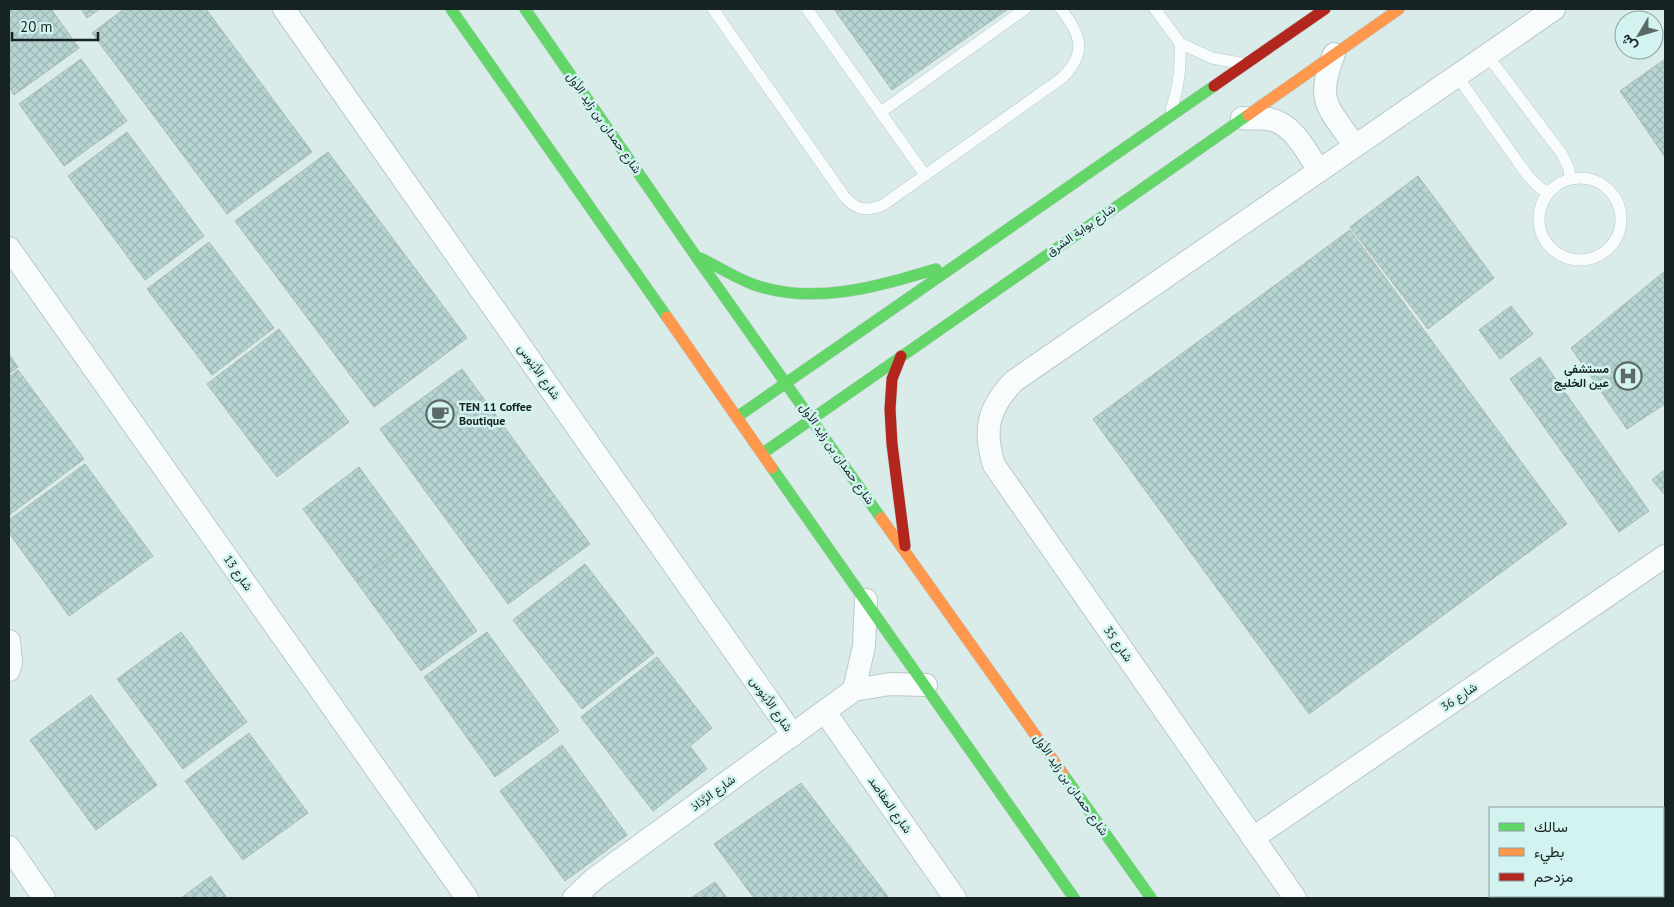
<svg xmlns="http://www.w3.org/2000/svg" width="1674" height="907" font-family="'PT Sans',Vazirmatn,sans-serif">
  <defs>
    <pattern id="building-cross-hatch" width="8" height="8" patternUnits="userSpaceOnUse" patternTransform="scale(1.25)"><rect width="8" height="8" fill="#b7d5d3"/><path d="M0 0l8 8M0 8l8-8" fill="none" stroke="#9db7b5"/></pattern>
  </defs>
  <rect width="100%" height="100%" fill="#daecea"/>
  <g fill="url(#building-cross-hatch)" stroke="#abb9b7">
    <path d="M 9,9 L 51,9 L 79,48 L 14,95 L 9,87 Z"/>
    <path d="M 81,9 L 100,9 L 87,18 Z"/>
    <path d="M 124,9 L 206,9 L 312,152 L 227,214 L 92,33 Z"/>
    <path d="M 834,9 L 1008,9 L 892,90 Z"/>
    <path d="M 81,59 L 127,121 L 64,166 L 19,104 Z"/>
    <path d="M 1665,59 L 1665,157 L 1620,91 Z"/>
    <path d="M 127,132 L 204,236 L 145,280 L 68,176 Z"/>
    <path d="M 328,152 L 467,338 L 374,407 L 235,221 Z"/>
    <path d="M 1418,176 L 1494,278 L 1428,329 L 1350,227 Z"/>
    <path d="M 1350,230 L 1567,524 L 1309,714 L 1093,419 Z"/>
    <path d="M 209,242 L 274,328 L 212,375 L 147,289 Z"/>
    <path d="M 1665,271 L 1665,404 L 1627,429 L 1571,348 Z"/>
    <path d="M 1511,306 L 1533,334 L 1500,359 L 1479,330 Z"/>
    <path d="M 279,329 L 349,422 L 277,477 L 207,384 Z"/>
    <path d="M 9,354 L 18,367 L 9,374 Z"/>
    <path d="M 1540,357 L 1649,511 L 1619,532 L 1510,379 Z"/>
    <path d="M 462,369 L 590,544 L 508,604 L 380,429 Z"/>
    <path d="M 18,370 L 84,459 L 9,515 L 9,377 Z"/>
    <path d="M 85,464 L 153,556 L 69,616 L 9,533 L 9,520 Z"/>
    <path d="M 359,467 L 413,541 L 356,581 L 303,509 Z"/>
    <path d="M 1665,469 L 1665,495 L 1652,480 Z"/>
    <path d="M 413,541 L 477,631 L 421,671 L 356,581 Z"/>
    <path d="M 585,564 L 654,653 L 582,709 L 513,620 Z"/>
    <path d="M 181,632 L 247,722 L 183,769 L 117,679 Z"/>
    <path d="M 487,632 L 559,731 L 495,777 L 424,677 Z"/>
    <path d="M 657,657 L 712,728 L 690,746 L 707,769 L 653,811 L 581,717 Z"/>
    <path d="M 91,695 L 157,785 L 96,830 L 30,740 Z"/>
    <path d="M 249,733 L 308,813 L 243,860 L 185,781 Z"/>
    <path d="M 562,745 L 627,835 L 565,881 L 500,791 Z"/>
    <path d="M 801,783 L 889,898 L 754,898 L 714,844 Z"/>
    <path d="M 211,876 L 227,898 L 181,898 Z"/>
    <path d="M 715,882 L 727,898 L 691,898 Z"/>
  </g>
  <g fill="none" stroke-linecap="round" stroke-linejoin="round">
    <g stroke="#bac9c7" stroke-width="12">
      <g id="lane">
        <path d="M 713,9 L 844,196 C 856,210 866,212 883,205 L 1062,78 C 1088,52 1081,35 1061,9"/>
        <path d="M 807,9 L 925,175"/>
        <path d="M 1155,9 L 1180,43 L 1212,58 L 1240,63"/>
        <path d="M 1487,55 L 1562,154 L 1569,169 L 1570,178"/>
        <path d="M 1457,76 L 1528,176 L 1540,188 L 1548,192"/>
        <path d="M 1171,110 C 1179,88 1181,66 1180,43"/>
        <path d="M 881,112 L 1025,9"/>
        <circle cx="1580" cy="219" r="41"/>
      </g>
    </g>
    <g stroke="#bac9c7" stroke-width="24">
      <g id="street">
        <path d="M 284,9 L 793,735"/>
        <path d="M 1334,54 C 1315,102 1328,107 1355,146"/>
        <path d="M 1242,118 C 1251,119 1261,118 1269,119 C 1294,124 1306,151 1319,171"/>
        <path d="M 9,248 L 467,898"/>
        <path d="M 9,641 L 11,662 L 9,670"/>
        <path d="M 854,690 L 864,646 L 866,600"/>
        <path d="M 825,712 L 955,898"/>
        <path d="M 1253,838 L 1665,556"/>
        <path d="M 9,847 L 44,898"/>
        <path d="M 574,898 L 594,879 L 854,690 L 890,684 L 926,685"/>
        <path d="M 1295,898 L 994,465 C 983,430 988,408 1014,381 L 1554,9"/>
      </g>
    </g>
    <g stroke="#bac9c7" stroke-width="12">
      <g id="fast">
        <path d="M 451,9 L 667,317"/>
        <path d="M 525,9 L 695,255 L 881,518"/>
        <path d="M 700,258 C 717,266 734,277 752,284 C 813,306 876,287 936,269"/>
        <path d="M 737,417 L 1214,86"/>
        <path d="M 763,453 L 1248,115"/>
        <path d="M 772,468 L 1074,898"/>
        <path d="M 1063,774 L 1151,898"/>
      </g>
    </g>
    <g stroke="#bac9c7" stroke-width="12">
      <g id="slow">
        <path d="M 1248,115 L 1399,9"/>
        <path d="M 667,317 L 772,468"/>
        <path d="M 881,518 L 1063,774"/>
      </g>
    </g>
    <g stroke="#bac9c7" stroke-width="12">
      <g id="jam">
        <path d="M 1214,86 L 1325,9"/>
        <path d="M 901,356 L 892,379 L 890,409 L 892,444 L 905,546"/>
      </g>
    </g>
    <use href="#lane" stroke="#f9fcfc" stroke-width="11"/>
    <use href="#street" stroke="#f9fcfc" stroke-width="22"/>
    <use href="#fast" stroke="#63d668" stroke-width="11"/>
    <use href="#slow" stroke="#ff974d" stroke-width="11"/>
    <use href="#jam" stroke="#b3261e" stroke-width="11"/>
  </g>
  <defs>
    <g id="hospital-ring" transform="scale(1.4375)"><circle r="9.5" fill="#d3f3f0" stroke="#5b6968" stroke-width="1.5"/><path d="M-5-5h3v3.5h4V-5h3V5h-3V1.5h-4V5h-3Z" fill="#5b6968"/></g>
    <g id="cafe-ring" transform="scale(1.4375)"><circle r="9.5" fill="#d3f3f0" stroke="#5b6968" stroke-width="1.5"/><path d="M-5.5-4.5H6V0H3Q3 3.5 0 3.5H-2.5Q-5.5 3.5-5.5 0ZM3-3.2v2h1.7v-2ZM-6 4.5H4V6H-6Z" fill="#5b6968"/></g>
  </defs>
  <g fill-rule="evenodd">
    <use href="#hospital-ring" x="1628" y="376"/>
    <use href="#cafe-ring" x="440" y="414"/>
  </g>
  <g text-anchor="middle" stroke-width="5" stroke-linejoin="round" paint-order="stroke">
    <g font-size="12" fill="#172322" stroke="#d3f3f0">
      <text transform="translate(604 123) rotate(55)" y="4">شارع حمدان بن زايد الأول</text>
      <text transform="translate(1081 230) rotate(-35)" y="4">شارع بوابة الشرق</text>
      <text transform="translate(539 372) rotate(55)" y="4">شارع الأبْنوس</text>
      <text transform="translate(837 454) rotate(55)" y="4">شارع حمدان بن زايد الأول</text>
      <text transform="translate(238 573) rotate(55)" y="4">شارع 13</text>
      <text transform="translate(1118 644) rotate(55)" y="4">شارع 35</text>
      <text transform="translate(1459 697) rotate(-34)" y="4">شارع 36</text>
      <text transform="translate(771 704) rotate(55)" y="4">شارع الأبْنوس</text>
      <text transform="translate(1071 785) rotate(55)" y="4">شارع حمدان بن زايد الأول</text>
      <text transform="translate(713 793) rotate(-36)" y="4">شارع الرَّذاذ</text>
      <text transform="translate(890 805) rotate(55)" y="4">شارع المقاصد</text>
    </g>
    <g font-size="12" font-weight="bold" fill="#172322" stroke="#d3f3f0" text-anchor="end">
      <text x="1609" y="373">مستشفي<tspan x="1609" dy="14">عين الخليج</tspan></text>
      <text x="459" y="411" text-anchor="start">TEN 11 Coffee<tspan x="459" dy="14">Boutique</tspan></text>
    </g>
  </g>
  <rect width="1674" height="907" fill="none" stroke="#172322" stroke-width="20"/>
  <rect x="1489" y="807" width="175" height="90" fill="#d3f3f0" stroke="#88a09e"/>
  <rect x="1499" y="823" width="25" height="8" fill="#63d668" stroke="#88a09e"/>
  <text x="1534" y="832" font-size="15" fill="#172322">سالك</text>
  <rect x="1499" y="848" width="25" height="8" fill="#ff974d" stroke="#88a09e"/>
  <text x="1534" y="857" font-size="15" fill="#172322">بطيء</text>
  <rect x="1499" y="873" width="25" height="8" fill="#b3261e" stroke="#88a09e"/>
  <text x="1534" y="882" font-size="15" fill="#172322">مزدحم</text>
  <g transform="translate(1639 35) rotate(232)"><circle r="24" fill="#d3f3f0" stroke="#88a09e"/>
  <path d="M0-4L9 19L0 12L-9 19Z" fill="#5b6968"/>
  <text y="-8" font-size="14" font-weight="bold" text-anchor="middle" fill="#172322">ش</text>
  </g>
  <path d="M12 32v8h86v-8" fill="none" stroke="#172322" stroke-width="2.5"/>
  <text x="20" y="32" font-size="15" fill="#172322" stroke="#d3f3f0" stroke-width="4" paint-order="stroke">20 m</text>
</svg>
